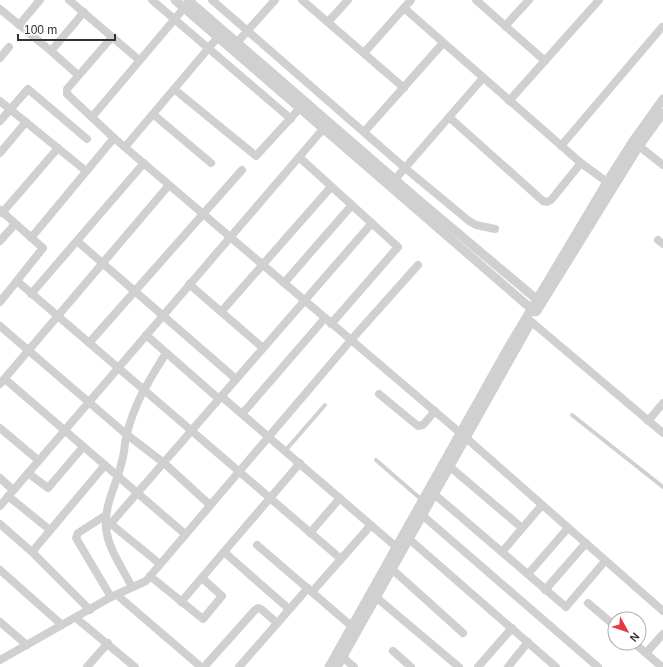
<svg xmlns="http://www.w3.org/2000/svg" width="663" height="667" font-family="Arial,sans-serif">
  <rect width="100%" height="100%" fill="#fff"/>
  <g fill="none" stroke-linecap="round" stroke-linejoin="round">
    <g stroke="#d0d0d0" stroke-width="4">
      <path d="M 572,415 L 663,487"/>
      <path d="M 285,451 L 325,405"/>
      <path d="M 376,460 L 422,500"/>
    </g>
    <g stroke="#d0d0d0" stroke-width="8">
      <path d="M 69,0 L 139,60"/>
      <path d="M 152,0 L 291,119"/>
      <path d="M 212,0 L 405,168 L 469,221 L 476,225 L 495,229"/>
      <path d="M 302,0 L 404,88"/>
      <path d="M 476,0 L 545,61"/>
      <path d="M 404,8 L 581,163 L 607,182"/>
      <path d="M 0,9 L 51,51 L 84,12"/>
      <path d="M 328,22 L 348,0"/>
      <path d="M 19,25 L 40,0"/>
      <path d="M 505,26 L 529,0"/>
      <path d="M 112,37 L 67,89 L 67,94 L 114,138 L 465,437 L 663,611"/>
      <path d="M 233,47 L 275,0"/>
      <path d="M 51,51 L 78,75"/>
      <path d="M 364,53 L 411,0"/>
      <path d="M 0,58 L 9,47"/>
      <path d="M 174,89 L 256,156 L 300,108"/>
      <path d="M 0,101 L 86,171"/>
      <path d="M 509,101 L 599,0"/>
      <path d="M 154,115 L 211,163"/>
      <path d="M 92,117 L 184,8"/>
      <path d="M 449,117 L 543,201 L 547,202 L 551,200 L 581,163"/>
      <path d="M 0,121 L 28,89 L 87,139"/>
      <path d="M 364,132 L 443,43"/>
      <path d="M 634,142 L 663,165"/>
      <path d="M 561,146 L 662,27"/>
      <path d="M 125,147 L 218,37"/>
      <path d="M 0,153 L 26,122"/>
      <path d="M 299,157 L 398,247 L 331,324"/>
      <path d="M 391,184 L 483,78"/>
      <path d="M 0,210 L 43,248 L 0,302"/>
      <path d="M 2,213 L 58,148"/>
      <path d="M 31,238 L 114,138"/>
      <path d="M 658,240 L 663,244"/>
      <path d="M 0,241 L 15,224"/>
      <path d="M 77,241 L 236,379"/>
      <path d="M 17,281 L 341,559"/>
      <path d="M 284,283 L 352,205"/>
      <path d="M 189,284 L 263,348"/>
      <path d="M 31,294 L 144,163"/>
      <path d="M 221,312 L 331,187"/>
      <path d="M 527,318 L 663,433"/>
      <path d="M 0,326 L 126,434 L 164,463 L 210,505"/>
      <path d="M 146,335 L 219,399"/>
      <path d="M 89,343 L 242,170"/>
      <path d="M 5,379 L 185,534"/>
      <path d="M 0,384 L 169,185"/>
      <path d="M 379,394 L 418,426 L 423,425 L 435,411"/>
      <path d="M 221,396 L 401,551"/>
      <path d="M 242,414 L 325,318"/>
      <path d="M 648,421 L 663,403"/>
      <path d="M 0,428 L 38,460"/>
      <path d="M 449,466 L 522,528"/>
      <path d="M 28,473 L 48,488 L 83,447"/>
      <path d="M 0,478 L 13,490"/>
      <path d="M 433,493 L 566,607 L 605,561"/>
      <path d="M 8,496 L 50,530"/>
      <path d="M 0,506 L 323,129"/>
      <path d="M 106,515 L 78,533 L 76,538 L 111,597"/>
      <path d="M 422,515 L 598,667"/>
      <path d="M 0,524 L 32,552 L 90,610"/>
      <path d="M 111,524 L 160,564"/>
      <path d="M 106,529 L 372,223"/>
      <path d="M 310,533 L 340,498"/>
      <path d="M 409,539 L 556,667"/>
      <path d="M 257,545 L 356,630"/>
      <path d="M 32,552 L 105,465"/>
      <path d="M 224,552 L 289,609"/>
      <path d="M 502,552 L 542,505"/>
      <path d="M 0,570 L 62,625"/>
      <path d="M 393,570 L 463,633"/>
      <path d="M 528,574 L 568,528"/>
      <path d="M 150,576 L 203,619 L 222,596 L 202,578"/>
      <path d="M 132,587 C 123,569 108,549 106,528 C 104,504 117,484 122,461 C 125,452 124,443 127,434 C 134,403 150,379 166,353"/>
      <path d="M 545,590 L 586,543"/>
      <path d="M 312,592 L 371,525"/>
      <path d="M 117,595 L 201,667"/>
      <path d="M 377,598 L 459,667"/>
      <path d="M 181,602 L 300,463"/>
      <path d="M 588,603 L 615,626"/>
      <path d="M 76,618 L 135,667"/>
      <path d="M 0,622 L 27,645"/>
      <path d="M 634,643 L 662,667"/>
      <path d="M 393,651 L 411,667"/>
      <path d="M 338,653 L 354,667"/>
      <path d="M 646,653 L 663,634"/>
      <path d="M 0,660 L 111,597 L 146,581 L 351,340 L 418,265"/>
      <path d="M 87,667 L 108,643"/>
      <path d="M 204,667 L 255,610 L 258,608 L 261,609 L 277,623"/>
      <path d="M 239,667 L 308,588"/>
      <path d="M 478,667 L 512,628"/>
      <path d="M 508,667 L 528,642"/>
    </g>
    <g stroke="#d0d0d0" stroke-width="9">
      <path d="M 175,0 L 535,312"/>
      <path d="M 188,0 L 415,197 L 541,303"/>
      <path d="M 537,311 L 639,146 L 663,113"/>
      <path d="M 329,667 L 508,348 L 607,182 L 633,141 L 663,99"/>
      <path d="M 337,667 L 531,322"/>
    </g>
  </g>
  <g transform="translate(627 631) rotate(130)"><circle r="19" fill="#ffffff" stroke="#adadad"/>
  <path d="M0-3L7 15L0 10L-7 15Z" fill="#e63946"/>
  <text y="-6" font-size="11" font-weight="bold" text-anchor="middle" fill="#333333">N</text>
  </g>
  <path d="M18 34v6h97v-6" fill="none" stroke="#333333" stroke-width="2"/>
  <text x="24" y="34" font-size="12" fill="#333333" stroke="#ffffff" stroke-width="3" paint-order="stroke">100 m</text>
</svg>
